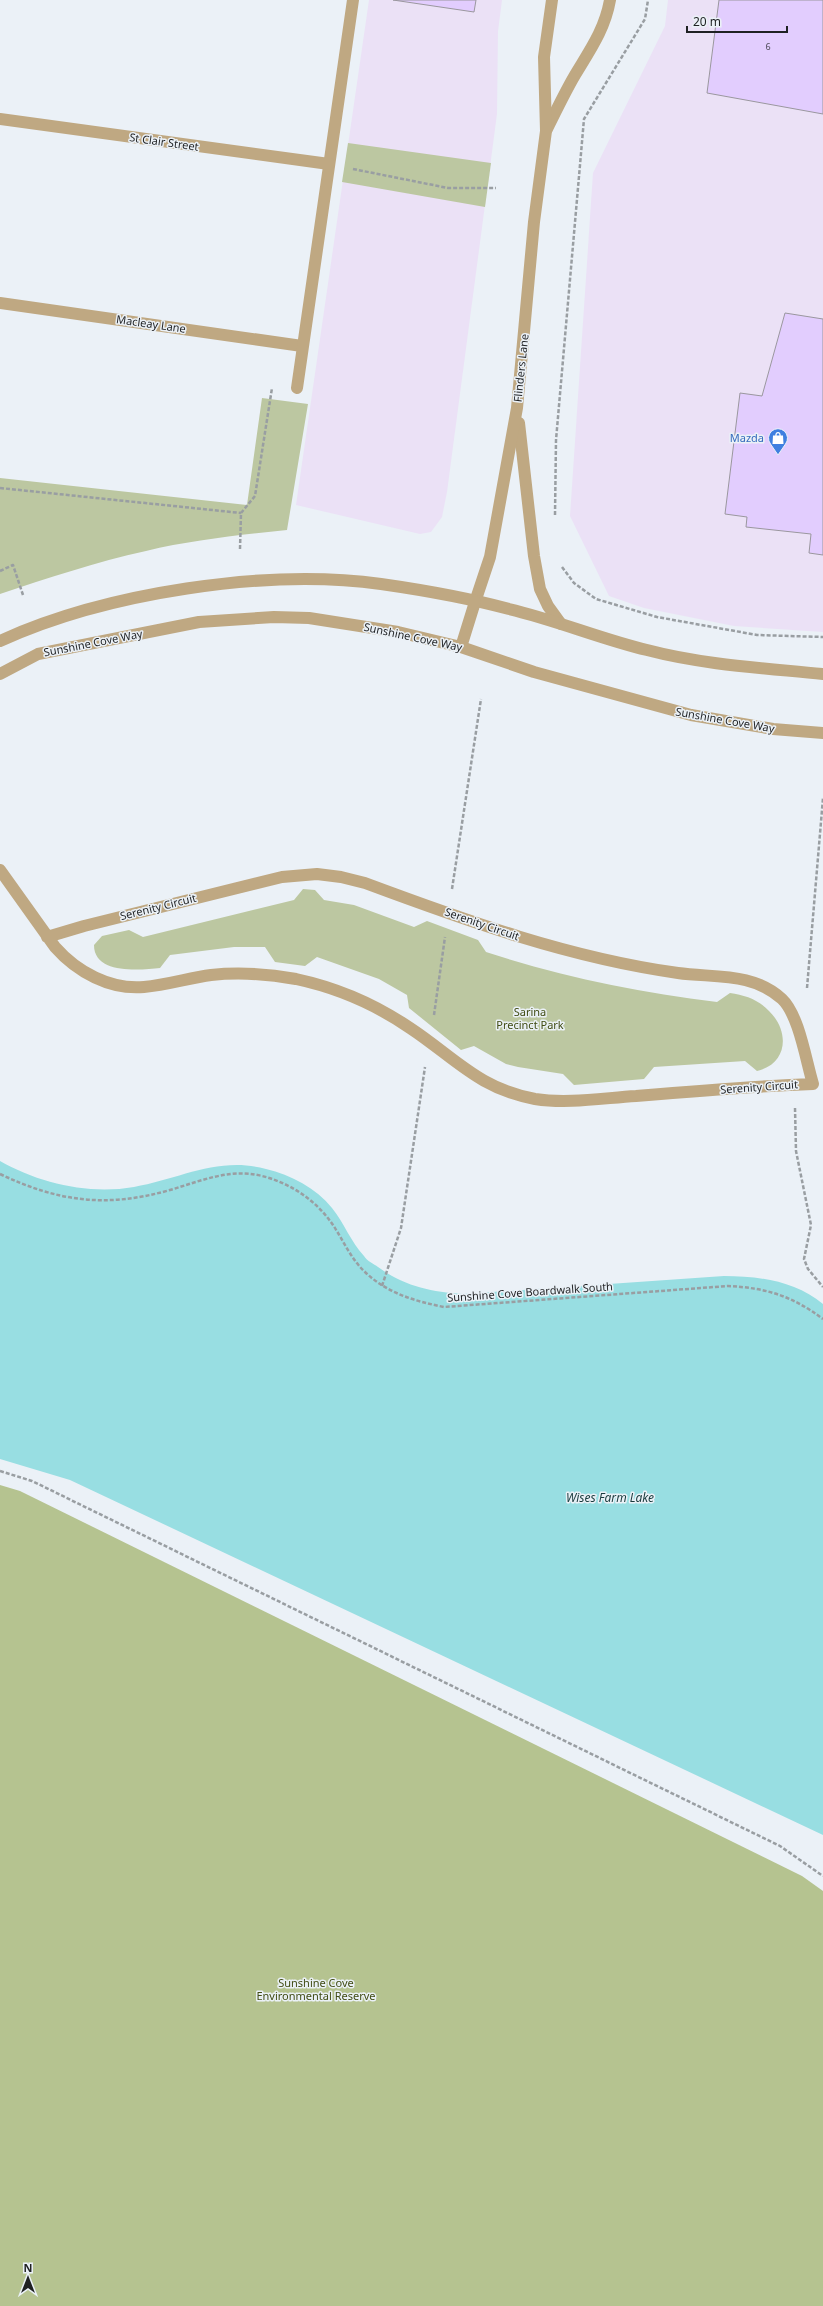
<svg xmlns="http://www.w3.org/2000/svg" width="823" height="2306" font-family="'Noto Sans',sans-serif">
  <rect width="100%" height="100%" fill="#ebf1f7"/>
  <g fill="#ebe1f6">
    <path d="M 369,0 L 502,0 L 498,31 L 497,114 L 447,492 L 442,517 L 431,532 L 420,534 L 296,505 Z"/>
    <path d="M 668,0 L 823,0 L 823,632 L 734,626 L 644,608 L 609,596 L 570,516 L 593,173 L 665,26 Z"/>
  </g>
  <g fill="#bcc7a1">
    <path d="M 348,143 L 491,163 L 485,207 L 342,182 Z"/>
    <path d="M 262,398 L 308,404 L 287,530 C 240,535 192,540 146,551 C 96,562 48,578 0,594 L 0,478 L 247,505 Z"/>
    <path d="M 303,889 L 315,890 L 324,900 L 354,905 L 414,927 L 427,921 L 478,940 L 486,952 C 562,977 638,992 717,1002 L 730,993 C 745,995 759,1000 769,1011 C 790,1031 788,1064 757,1071 L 745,1061 L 654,1067 L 644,1079 L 574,1085 L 563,1074 L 518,1067 L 506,1064 L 474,1046 L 461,1050 L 409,1008 L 407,995 L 379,979 L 317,957 L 305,966 L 275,962 L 265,947 L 234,947 L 170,955 L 160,968 C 141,970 94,975 94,945 L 102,936 L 129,930 L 143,937 L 294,900 Z"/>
  </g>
  <path fill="#b5c390" d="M 0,1485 L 20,1491 L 802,1876 L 823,1891 L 823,2306 L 0,2306 Z"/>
  <path fill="#98dee2" d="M 0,1161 C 39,1183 88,1195 134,1187 C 180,1179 218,1156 266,1169 C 291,1175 316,1188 332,1208 C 344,1223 351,1242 364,1256 C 367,1261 374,1264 378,1267 C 404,1286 431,1292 463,1294 L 724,1276 C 759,1276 795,1281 823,1304 L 823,1835 L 70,1480 L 0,1459 Z"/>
  <g fill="#e2cdfe" stroke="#9a979e">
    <path d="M 393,0 L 476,0 L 474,12 Z"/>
    <path d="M 719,0 L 823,0 L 823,114 L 707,93 Z"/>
    <path d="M 785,313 L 823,319 L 823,555 L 809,553 L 811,534 L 746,527 L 747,517 L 725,514 L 740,393 L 762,396 Z"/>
  </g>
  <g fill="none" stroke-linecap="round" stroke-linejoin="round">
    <g stroke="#999ea2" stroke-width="2.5" stroke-dasharray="4 2" stroke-linecap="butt">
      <path d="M 353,169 L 448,188 L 496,188"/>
      <path d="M 0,488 L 241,513"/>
      <path d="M 555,515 L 556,440 L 584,119 L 645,19 L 648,0"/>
      <path d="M 240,549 L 241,513 L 255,496 L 272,388"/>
      <path d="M 562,567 L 574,583 L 596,599 L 657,617 L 757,635 L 823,637"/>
      <path d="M 0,571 L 13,565 L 23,595"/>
      <path d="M 452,889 L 481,699"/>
      <path d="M 807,988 L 823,798"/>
      <path d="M 434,1015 L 445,937"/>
      <path d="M 795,1108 L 796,1151 L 811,1225 L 804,1259 L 808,1269 L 823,1287"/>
      <path d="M 0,1174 C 59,1202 107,1208 170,1190 C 201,1181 229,1168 262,1176 C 290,1183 316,1200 333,1225 C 343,1240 351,1259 365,1272 C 387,1293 414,1301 444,1307 L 728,1286 C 767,1288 792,1296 823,1319"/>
      <path d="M 382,1286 L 401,1228 L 425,1067"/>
      <path d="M 0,1471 L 32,1481 L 780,1846 L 823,1876"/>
    </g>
    <g stroke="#bfa882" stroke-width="12">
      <path d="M 0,303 L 302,346"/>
      <path d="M 297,388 L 353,0"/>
    </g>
    <g stroke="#bfa882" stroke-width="12">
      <path d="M 0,119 L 329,164"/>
      <path d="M 547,129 C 556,111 565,92 575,75 C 590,50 605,29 610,0"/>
      <path d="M 519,423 L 534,556 L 540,589 L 548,606 L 561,624"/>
      <path d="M 475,602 L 490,557 L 517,408 L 534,222 L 546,131 L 544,57 L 552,0"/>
      <path d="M 0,870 L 55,947 C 77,972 110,990 144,987 C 167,985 189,978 211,975 C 239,972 268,974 296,979 C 338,988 375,1004 410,1028 C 454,1057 479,1089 535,1099 C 568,1104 603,1098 636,1096 C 695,1091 754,1086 813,1084 C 806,1061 799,1015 782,999 C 753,972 714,978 678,973 C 570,958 467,921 365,883 L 341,877 L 317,874 L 282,877 L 84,926 L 47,937"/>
    </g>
    <g stroke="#bfa882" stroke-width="12">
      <path d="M 0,641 C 105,593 266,568 381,584 C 423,590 468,598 509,609 C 556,620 601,639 647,650 C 704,665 764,668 823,674"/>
      <path d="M 461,647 L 475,602"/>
      <path d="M 0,674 L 38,654 L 199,622 L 274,617 L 309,618 L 398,632 L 461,647 L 534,672 L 691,715 L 773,729 L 823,733"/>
    </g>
  </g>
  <defs>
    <g id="shop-pin" transform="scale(1)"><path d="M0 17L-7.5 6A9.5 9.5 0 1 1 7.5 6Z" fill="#3f7fe0" stroke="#ebf1f7"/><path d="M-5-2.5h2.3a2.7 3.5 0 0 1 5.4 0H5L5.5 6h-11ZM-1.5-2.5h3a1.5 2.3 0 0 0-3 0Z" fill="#fff"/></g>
  </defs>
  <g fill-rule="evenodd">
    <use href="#shop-pin" x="778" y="438"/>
  </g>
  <g text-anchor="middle" stroke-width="3" stroke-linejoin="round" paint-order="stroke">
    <g font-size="9" fill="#504c5a">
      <text x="768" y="50">6</text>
    </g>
    <g font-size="11" fill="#1f2123" stroke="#ebf1f7">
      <text transform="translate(164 142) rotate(8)" y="4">St Clair Street</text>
      <text transform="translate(151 324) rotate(8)" y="4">Macleay Lane</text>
      <text transform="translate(521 368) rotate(-84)" y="4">Flinders Lane</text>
      <text transform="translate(413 637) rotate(12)" y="4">Sunshine Cove Way</text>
      <text transform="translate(93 643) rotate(-11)" y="4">Sunshine Cove Way</text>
      <text transform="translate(725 720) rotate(10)" y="4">Sunshine Cove Way</text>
      <text transform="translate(158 907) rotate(-14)" y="4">Serenity Circuit</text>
      <text transform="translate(482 924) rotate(19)" y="4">Serenity Circuit</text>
      <text transform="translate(759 1087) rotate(-4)" y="4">Serenity Circuit</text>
      <text transform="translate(530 1292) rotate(-4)" y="4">Sunshine Cove Boardwalk South</text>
    </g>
    <g font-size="11" fill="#366cbe" stroke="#ebf1f7" text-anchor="end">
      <text x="764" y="442">Mazda</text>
    </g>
    <g font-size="11" fill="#404c13" stroke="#ebf1f7">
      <text x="530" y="1016">Sarina<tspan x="530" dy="13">Precinct Park</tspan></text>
      <text x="316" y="1987">Sunshine Cove<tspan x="316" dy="13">Environmental Reserve</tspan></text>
    </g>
    <g font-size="12" font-style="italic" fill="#193b3d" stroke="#ebf1f7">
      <text x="610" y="1502">Wises Farm Lake</text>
    </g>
  </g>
  <g transform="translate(28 2278)" stroke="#ebf1f7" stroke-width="3" paint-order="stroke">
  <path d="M0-3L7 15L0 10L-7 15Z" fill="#1f2123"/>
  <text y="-6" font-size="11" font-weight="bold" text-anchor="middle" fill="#1f2123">N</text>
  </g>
  <path d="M687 26v6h100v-6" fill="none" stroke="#1f2123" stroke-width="2"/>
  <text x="693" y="26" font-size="12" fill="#1f2123" stroke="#ebf1f7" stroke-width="3" paint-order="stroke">20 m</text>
</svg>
